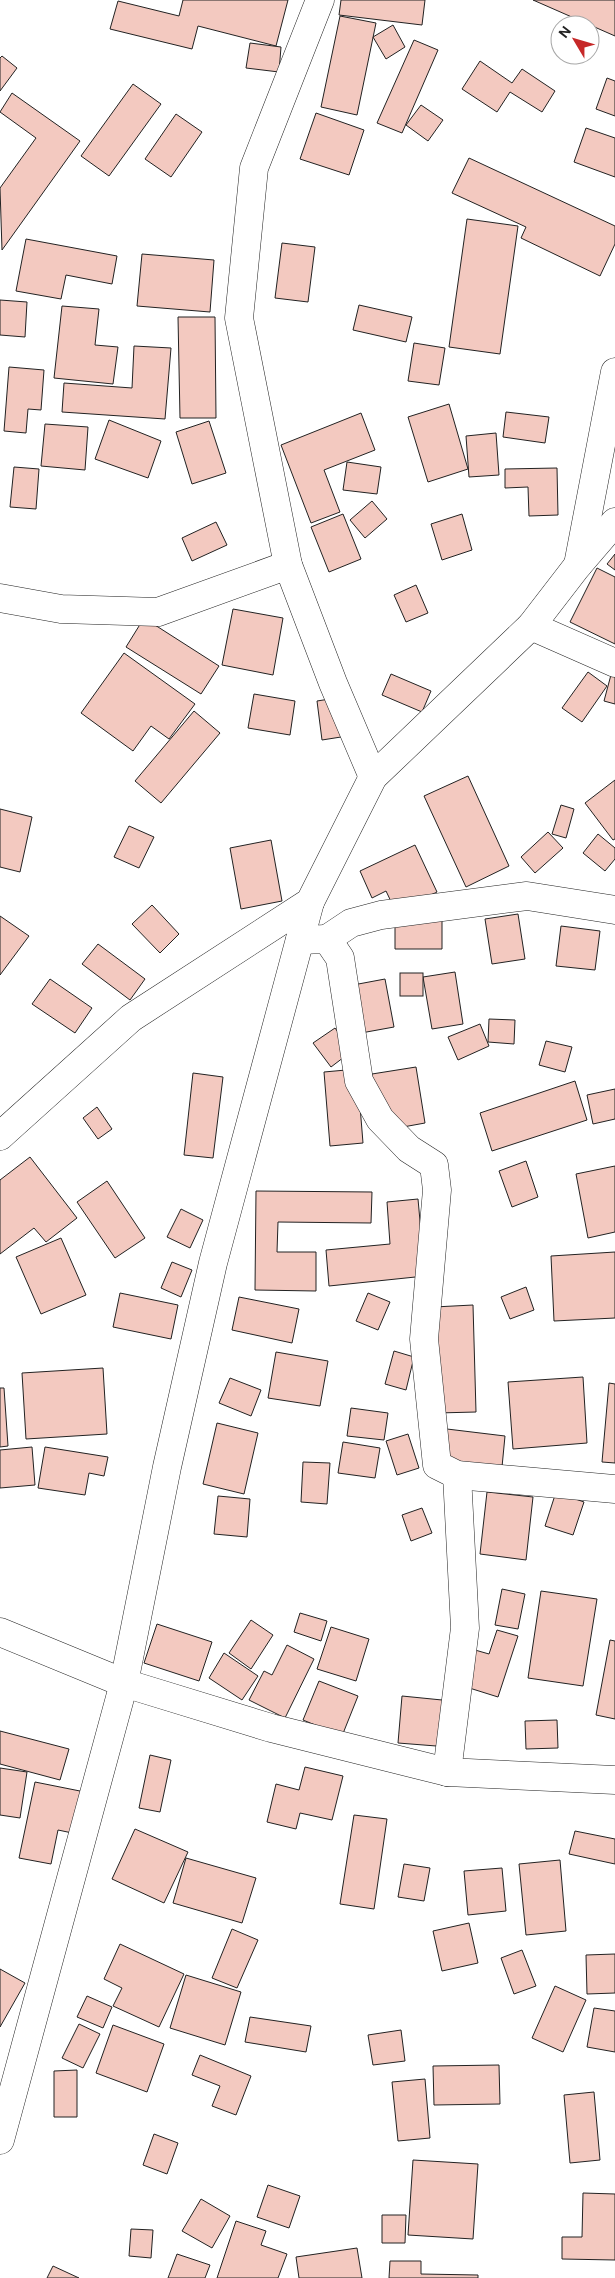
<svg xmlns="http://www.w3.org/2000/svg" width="615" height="2278" font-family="'DM Sans',sans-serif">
  <rect width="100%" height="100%" fill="#fff"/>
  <g fill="#f3c9c0" stroke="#222">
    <path d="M 183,0 L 288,0 L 276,46 L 198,26 L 192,49 L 110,29 L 118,1 L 179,16 Z"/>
    <path d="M 341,0 L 425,0 L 422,25 L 339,15 Z"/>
    <path d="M 533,0 L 615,0 L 615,36 L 590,25 Z"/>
    <path d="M 340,16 L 376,23 L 357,115 L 321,107 Z"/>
    <path d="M 393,25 L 405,47 L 386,59 L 373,37 Z"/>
    <path d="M 414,40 L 438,50 L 402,133 L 377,123 Z"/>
    <path d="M 250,43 L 281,47 L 279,72 L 246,68 Z"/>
    <path d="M 2,56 L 17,68 L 0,91 L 0,58 Z"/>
    <path d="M 480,61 L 512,83 L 522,69 L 555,91 L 542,112 L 510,92 L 497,112 L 462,89 Z"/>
    <path d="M 607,78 L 615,81 L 615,116 L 596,109 Z"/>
    <path d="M 133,84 L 161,104 L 109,176 L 81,156 Z"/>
    <path d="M 12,93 L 80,141 L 2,250 L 0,188 L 36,138 L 0,112 Z"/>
    <path d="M 421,105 L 443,120 L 428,141 L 406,125 Z"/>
    <path d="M 316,113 L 364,130 L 349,175 L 300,159 Z"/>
    <path d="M 176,114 L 202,132 L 171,177 L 145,159 Z"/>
    <path d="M 586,128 L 615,138 L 615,177 L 574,162 Z"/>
    <path d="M 469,158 L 615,226 L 615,244 L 600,276 L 521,238 L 526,227 L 452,193 Z"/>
    <path d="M 467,219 L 518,226 L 500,354 L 449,347 Z"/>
    <path d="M 26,239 L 117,256 L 112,284 L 66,275 L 61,299 L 16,291 Z"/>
    <path d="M 282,243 L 315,247 L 308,302 L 275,298 Z"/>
    <path d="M 142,254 L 214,260 L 210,312 L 137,306 Z"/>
    <path d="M 0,300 L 27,302 L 25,337 L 0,335 Z"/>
    <path d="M 359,305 L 412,317 L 406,342 L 353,330 Z"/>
    <path d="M 62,306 L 99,309 L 95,345 L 118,347 L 113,384 L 54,378 Z"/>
    <path d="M 178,317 L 215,317 L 216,418 L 180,418 Z"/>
    <path d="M 414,343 L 445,348 L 439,385 L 408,381 Z"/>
    <path d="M 134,346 L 171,348 L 165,419 L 62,412 L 64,383 L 132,388 Z"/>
    <path d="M 9,367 L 44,370 L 41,410 L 28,409 L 26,433 L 4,431 Z"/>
    <path d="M 449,404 L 468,469 L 428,482 L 408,417 Z"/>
    <path d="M 506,412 L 549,417 L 545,443 L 503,437 Z"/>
    <path d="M 361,413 L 375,450 L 324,470 L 340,512 L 311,523 L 281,445 Z"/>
    <path d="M 109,420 L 161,441 L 148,478 L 95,459 Z"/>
    <path d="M 209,421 L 226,473 L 192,484 L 176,432 Z"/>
    <path d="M 45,424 L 88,427 L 85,470 L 41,466 Z"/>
    <path d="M 496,433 L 499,475 L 469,477 L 466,436 Z"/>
    <path d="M 347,462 L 381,467 L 377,494 L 343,490 Z"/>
    <path d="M 14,467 L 39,469 L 36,509 L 10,507 Z"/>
    <path d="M 557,468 L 558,515 L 529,516 L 528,487 L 505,488 L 505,469 Z"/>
    <path d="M 372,501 L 387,519 L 365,538 L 350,520 Z"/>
    <path d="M 343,514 L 361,559 L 329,572 L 311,527 Z"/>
    <path d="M 462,514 L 472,550 L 442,560 L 431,524 Z"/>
    <path d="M 216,522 L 227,545 L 192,561 L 182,538 Z"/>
    <path d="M 615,554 L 615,570 L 607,564 Z"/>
    <path d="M 597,568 L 615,577 L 615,644 L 570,622 Z"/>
    <path d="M 416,585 L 428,613 L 406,622 L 394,595 Z"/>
    <path d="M 233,609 L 283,618 L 273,675 L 222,665 Z"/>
    <path d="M 144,618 L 219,666 L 201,694 L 126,647 Z"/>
    <path d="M 124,653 L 195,704 L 169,739 L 151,726 L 133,751 L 81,713 Z"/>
    <path d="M 612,671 L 615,671 L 615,704 L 604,701 Z"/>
    <path d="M 588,672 L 607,686 L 582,722 L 562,708 Z"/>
    <path d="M 391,674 L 431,691 L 422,712 L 382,695 Z"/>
    <path d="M 254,694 L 295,701 L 290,735 L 248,728 Z"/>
    <path d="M 336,698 L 341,737 L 322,740 L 317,701 Z"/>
    <path d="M 194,711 L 220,733 L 161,803 L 135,781 Z"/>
    <path d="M 468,776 L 509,866 L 466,887 L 424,796 Z"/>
    <path d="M 615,780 L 615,839 L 613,840 L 585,803 Z"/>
    <path d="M 561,805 L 574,809 L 566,838 L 552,834 Z"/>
    <path d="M 0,809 L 32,817 L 20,872 L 0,867 Z"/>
    <path d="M 129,826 L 154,837 L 139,868 L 114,857 Z"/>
    <path d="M 548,832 L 563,848 L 535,873 L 521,857 Z"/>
    <path d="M 598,834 L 615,848 L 615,859 L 605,871 L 583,853 Z"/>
    <path d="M 271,840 L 282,901 L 241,909 L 230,848 Z"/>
    <path d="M 415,845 L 437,892 L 396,912 L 386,891 L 372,898 L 360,871 Z"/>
    <path d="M 152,905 L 179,934 L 160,953 L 132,924 Z"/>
    <path d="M 518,914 L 525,959 L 492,964 L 485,919 Z"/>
    <path d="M 0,916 L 29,936 L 0,975 Z"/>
    <path d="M 442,919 L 442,949 L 395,949 L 395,920 Z"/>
    <path d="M 561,926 L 600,931 L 595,970 L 556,966 Z"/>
    <path d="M 98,944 L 145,979 L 130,1000 L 82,964 Z"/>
    <path d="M 455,972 L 463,1024 L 432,1029 L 423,977 Z"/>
    <rect x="400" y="973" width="23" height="23"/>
    <path d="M 50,979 L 92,1008 L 75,1033 L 32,1004 Z"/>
    <path d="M 385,979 L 394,1027 L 361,1033 L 353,985 Z"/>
    <path d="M 489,1019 L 515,1020 L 514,1044 L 488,1042 Z"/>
    <path d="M 480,1024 L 489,1046 L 458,1060 L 448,1037 Z"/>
    <path d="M 335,1028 L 352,1051 L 331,1067 L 313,1043 Z"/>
    <path d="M 546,1041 L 572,1047 L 565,1072 L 539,1065 Z"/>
    <path d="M 416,1067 L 425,1123 L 381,1131 L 372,1074 Z"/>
    <path d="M 357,1069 L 363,1143 L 330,1146 L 324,1072 Z"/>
    <path d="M 193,1073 L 223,1077 L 213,1158 L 184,1155 Z"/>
    <path d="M 575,1081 L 587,1120 L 492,1151 L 480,1113 Z"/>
    <path d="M 615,1089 L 615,1119 L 593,1124 L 587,1095 Z"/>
    <path d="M 97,1107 L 112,1129 L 98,1139 L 83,1118 Z"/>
    <path d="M 30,1157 L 77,1218 L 46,1242 L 34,1228 L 0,1254 L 0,1180 Z"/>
    <path d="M 526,1161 L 538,1197 L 512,1207 L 499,1171 Z"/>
    <path d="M 615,1166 L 615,1232 L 588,1238 L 576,1174 Z"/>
    <path d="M 107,1181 L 145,1238 L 115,1258 L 77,1202 Z"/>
    <path d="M 256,1191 L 372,1192 L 371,1223 L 278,1222 L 277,1252 L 316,1252 L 316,1291 L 255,1290 Z"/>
    <path d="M 418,1199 L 425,1276 L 329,1286 L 326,1250 L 390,1244 L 387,1202 Z"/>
    <path d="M 181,1209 L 203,1220 L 190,1248 L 167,1237 Z"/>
    <path d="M 61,1238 L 86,1295 L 41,1314 L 16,1257 Z"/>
    <path d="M 615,1252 L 615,1318 L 554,1321 L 551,1256 Z"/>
    <path d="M 172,1262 L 192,1270 L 181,1297 L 161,1288 Z"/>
    <path d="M 526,1287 L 534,1310 L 510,1319 L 501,1297 Z"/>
    <path d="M 120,1293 L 178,1305 L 171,1339 L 113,1327 Z"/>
    <path d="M 368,1293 L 390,1302 L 378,1330 L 356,1321 Z"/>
    <path d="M 239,1297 L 299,1309 L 292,1343 L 232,1330 Z"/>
    <path d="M 473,1305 L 476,1412 L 437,1413 L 434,1307 Z"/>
    <path d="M 394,1351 L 414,1357 L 406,1390 L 385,1384 Z"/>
    <path d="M 276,1352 L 328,1361 L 320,1406 L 268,1398 Z"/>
    <path d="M 103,1368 L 107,1434 L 26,1439 L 22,1373 Z"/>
    <path d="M 583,1377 L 587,1443 L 513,1449 L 508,1382 Z"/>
    <path d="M 230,1378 L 261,1390 L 251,1416 L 219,1403 Z"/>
    <path d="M 609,1383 L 615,1384 L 615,1463 L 602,1462 Z"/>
    <path d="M 0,1388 L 4,1388 L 8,1446 L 0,1447 Z"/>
    <path d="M 351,1408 L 388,1413 L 384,1440 L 347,1436 Z"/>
    <path d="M 217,1423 L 258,1433 L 244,1494 L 203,1484 Z"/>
    <path d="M 447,1429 L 505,1436 L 502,1467 L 444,1461 Z"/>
    <path d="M 408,1434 L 419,1468 L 397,1475 L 386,1441 Z"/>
    <path d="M 343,1442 L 380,1448 L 375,1478 L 338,1473 Z"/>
    <path d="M 32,1447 L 35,1485 L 0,1488 L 0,1450 Z"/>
    <path d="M 45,1447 L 108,1457 L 104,1476 L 89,1473 L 85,1495 L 38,1488 Z"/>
    <path d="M 303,1462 L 330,1463 L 327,1504 L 301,1502 Z"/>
    <path d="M 487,1492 L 533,1497 L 526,1560 L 480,1554 Z"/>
    <path d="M 556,1492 L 584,1502 L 573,1535 L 545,1526 Z"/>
    <path d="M 218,1496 L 250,1499 L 247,1537 L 214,1534 Z"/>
    <path d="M 422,1508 L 432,1533 L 411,1541 L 402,1515 Z"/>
    <path d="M 502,1589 L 525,1594 L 518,1629 L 495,1625 Z"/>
    <path d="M 541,1591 L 597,1599 L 583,1686 L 528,1678 Z"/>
    <path d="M 300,1613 L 327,1621 L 321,1641 L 294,1632 Z"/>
    <path d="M 251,1620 L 273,1635 L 251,1669 L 229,1653 Z"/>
    <path d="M 157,1624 L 212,1642 L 199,1681 L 144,1663 Z"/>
    <path d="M 331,1627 L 369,1639 L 356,1681 L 317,1669 Z"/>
    <path d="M 497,1630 L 518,1636 L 498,1697 L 463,1686 L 475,1650 L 489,1654 Z"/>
    <path d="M 610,1640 L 615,1641 L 615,1719 L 596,1715 Z"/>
    <path d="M 287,1645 L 314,1659 L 285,1718 L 249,1700 L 264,1671 L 272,1675 Z"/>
    <path d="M 224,1653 L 258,1676 L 242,1700 L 209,1678 Z"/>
    <path d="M 319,1681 L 358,1696 L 342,1736 L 303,1720 Z"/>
    <path d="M 402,1696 L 452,1701 L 449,1747 L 398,1743 Z"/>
    <path d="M 557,1720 L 558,1748 L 526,1749 L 525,1721 Z"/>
    <path d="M 0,1731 L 69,1749 L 60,1780 L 0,1764 Z"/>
    <path d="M 150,1755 L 171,1760 L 160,1812 L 139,1808 Z"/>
    <path d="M 305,1767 L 343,1776 L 332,1820 L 300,1813 L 296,1829 L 267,1822 L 276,1784 L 299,1790 Z"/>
    <path d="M 0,1768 L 27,1772 L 20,1818 L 0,1815 Z"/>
    <path d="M 35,1782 L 85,1792 L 77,1834 L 58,1830 L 51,1864 L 19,1858 Z"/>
    <path d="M 354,1815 L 387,1819 L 374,1909 L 340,1904 Z"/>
    <path d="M 135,1829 L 188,1852 L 164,1903 L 112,1879 Z"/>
    <path d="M 575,1831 L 615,1839 L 615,1864 L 569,1854 Z"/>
    <path d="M 186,1858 L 256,1878 L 242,1923 L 173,1903 Z"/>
    <path d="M 560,1860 L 566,1931 L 526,1935 L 519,1864 Z"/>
    <path d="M 404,1864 L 430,1868 L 424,1901 L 398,1897 Z"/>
    <path d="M 502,1868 L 506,1911 L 468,1915 L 464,1871 Z"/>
    <path d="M 469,1923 L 478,1963 L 442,1971 L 433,1931 Z"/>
    <path d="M 232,1929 L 258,1940 L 237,1988 L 212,1978 Z"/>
    <path d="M 120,1944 L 184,1974 L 159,2027 L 113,2006 L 122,1988 L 104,1979 Z"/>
    <path d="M 522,1950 L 536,1986 L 514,1994 L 501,1958 Z"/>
    <path d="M 615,1954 L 615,1993 L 587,1994 L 586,1955 Z"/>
    <path d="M 0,1969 L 25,1983 L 0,2027 Z"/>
    <path d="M 186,1975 L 241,1992 L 225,2045 L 170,2028 Z"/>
    <path d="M 555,1986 L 586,2000 L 563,2052 L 532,2038 Z"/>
    <path d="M 87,1996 L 112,2007 L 103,2028 L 77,2017 Z"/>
    <path d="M 594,2008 L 615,2011 L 615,2052 L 587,2047 Z"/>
    <path d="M 250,2017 L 311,2026 L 306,2052 L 245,2042 Z"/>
    <path d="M 79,2024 L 100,2034 L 83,2068 L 62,2058 Z"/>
    <path d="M 113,2025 L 164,2044 L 147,2092 L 96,2073 Z"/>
    <path d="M 401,2030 L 405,2061 L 373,2065 L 368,2035 Z"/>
    <path d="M 200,2055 L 251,2076 L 236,2115 L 212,2106 L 220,2086 L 192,2075 Z"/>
    <path d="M 499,2065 L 500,2104 L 434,2105 L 433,2066 Z"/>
    <path d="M 77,2070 L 77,2117 L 54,2117 L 54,2071 Z"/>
    <path d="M 425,2079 L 430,2138 L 398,2141 L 392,2082 Z"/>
    <path d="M 594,2092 L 600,2160 L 570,2163 L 564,2095 Z"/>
    <path d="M 154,2134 L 178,2143 L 167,2174 L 143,2165 Z"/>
    <path d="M 413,2160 L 478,2164 L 473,2239 L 408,2235 Z"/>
    <path d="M 268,2185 L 300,2196 L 289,2228 L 257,2217 Z"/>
    <path d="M 583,2193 L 615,2194 L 615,2260 L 562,2259 L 562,2237 L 582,2237 Z"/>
    <path d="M 201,2199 L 230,2216 L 212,2248 L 182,2231 Z"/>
    <path d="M 382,2215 L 406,2215 L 405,2243 L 382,2243 Z"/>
    <path d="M 236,2221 L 266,2231 L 261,2245 L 287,2254 L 278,2278 L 217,2278 Z"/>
    <path d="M 131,2229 L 153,2230 L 151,2258 L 129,2256 Z"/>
    <path d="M 357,2248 L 362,2278 L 299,2278 L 296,2257 Z"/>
    <path d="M 177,2254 L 210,2265 L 205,2278 L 168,2278 Z"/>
    <path d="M 390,2261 L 421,2261 L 421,2274 L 478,2275 L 478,2278 L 389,2278 Z"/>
    <path d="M 53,2266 L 79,2278 L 47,2278 Z"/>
  </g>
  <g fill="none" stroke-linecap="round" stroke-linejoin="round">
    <g stroke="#222" stroke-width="29">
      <g id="minor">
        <path d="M 320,0 L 254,168 L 239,318 L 288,565 L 333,683 L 373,777"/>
        <path d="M 578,565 L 615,372"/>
        <path d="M 0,598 L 61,609 L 158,612 L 288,565"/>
        <path d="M 531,626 L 615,663"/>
        <path d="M 327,939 L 351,923 L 381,915 L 527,896 L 615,910"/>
        <path d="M 300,940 L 327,939 L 340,958 L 359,1081 L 380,1119 L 409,1149 L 434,1165 L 437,1190 L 424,1339 L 437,1465 L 457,1475 L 615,1489"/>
        <path d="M 0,1136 L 131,1018 L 310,902 L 373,777 L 531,626 L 578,565 L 615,522"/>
        <path d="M 0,1632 L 124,1683 L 271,1728 L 447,1772 L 615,1780"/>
        <path d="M 447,1772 L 465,1628 L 457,1475"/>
        <path d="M 0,2140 L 124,1683 L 167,1467 L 213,1263 L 310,902"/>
      </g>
    </g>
    <use href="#minor" stroke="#fff" stroke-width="28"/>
  </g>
  <g transform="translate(575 40) rotate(308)"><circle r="24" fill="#ffffff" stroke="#a7a7a7"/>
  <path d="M0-4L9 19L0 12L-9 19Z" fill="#c62828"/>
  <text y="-8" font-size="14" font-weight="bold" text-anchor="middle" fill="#222222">N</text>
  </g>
</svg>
